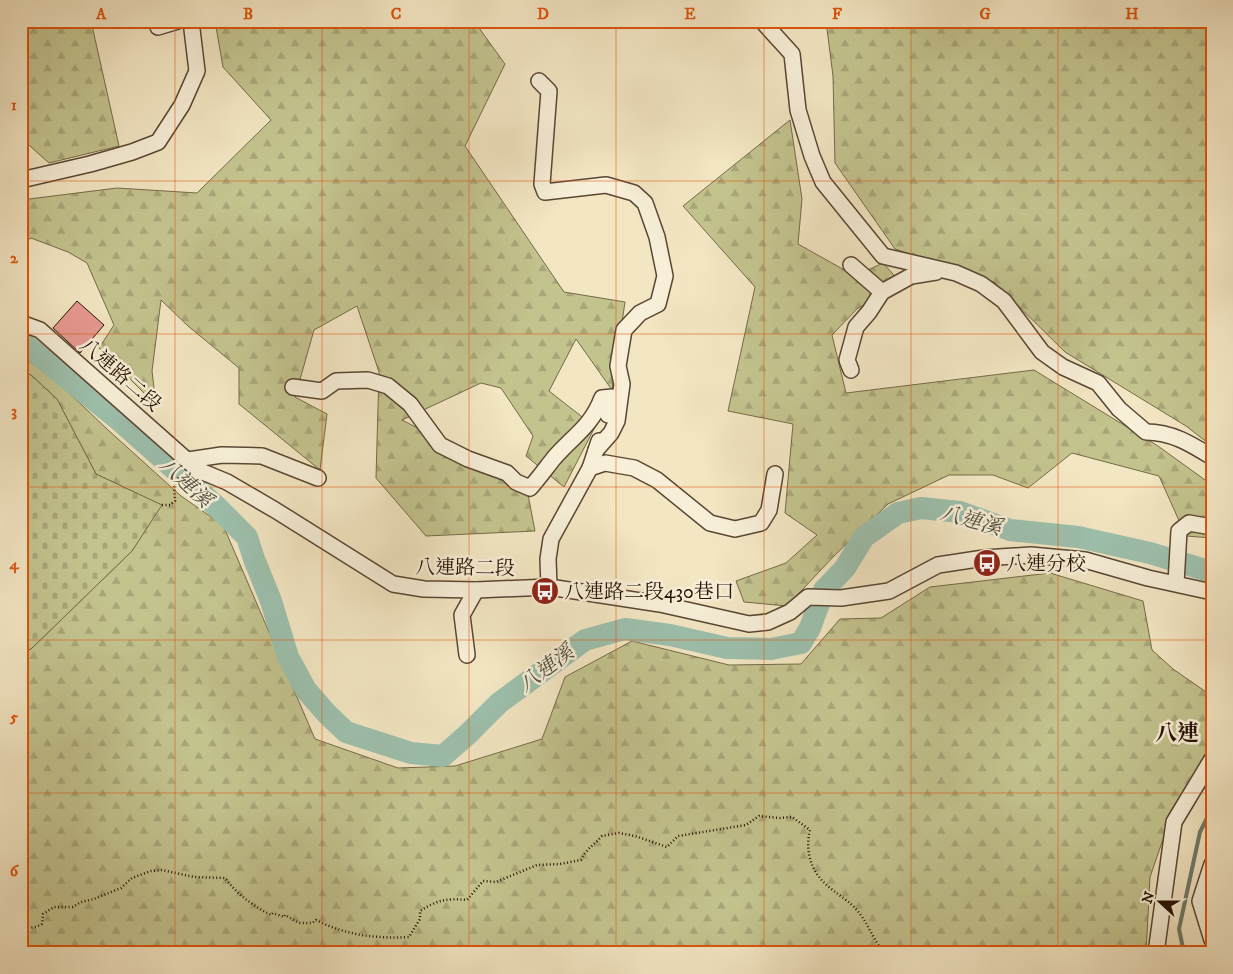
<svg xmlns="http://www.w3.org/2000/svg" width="1233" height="974" font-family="'IM FELL DW Pica','Noto Serif TC',serif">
  <defs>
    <pattern id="forest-firs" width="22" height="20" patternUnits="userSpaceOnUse" patternTransform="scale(1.25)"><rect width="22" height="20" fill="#c3c38e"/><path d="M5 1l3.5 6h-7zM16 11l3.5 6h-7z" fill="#a8a679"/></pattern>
    <pattern id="cemetery-stones" width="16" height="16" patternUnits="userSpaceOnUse" patternTransform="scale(1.25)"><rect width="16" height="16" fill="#c3c38e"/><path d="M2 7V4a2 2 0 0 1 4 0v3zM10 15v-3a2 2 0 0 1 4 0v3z" fill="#a8a679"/></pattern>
  </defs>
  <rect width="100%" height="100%" fill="#f3e6c3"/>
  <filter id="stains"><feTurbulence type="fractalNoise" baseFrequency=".004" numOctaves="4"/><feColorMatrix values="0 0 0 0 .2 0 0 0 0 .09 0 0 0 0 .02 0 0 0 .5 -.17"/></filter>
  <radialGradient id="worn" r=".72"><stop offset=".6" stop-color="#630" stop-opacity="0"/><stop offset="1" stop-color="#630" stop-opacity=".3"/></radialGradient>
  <g fill="url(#forest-firs)" stroke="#756a48">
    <path d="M 21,21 L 91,21 L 119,146 L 49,163 L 21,138 Z"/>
    <path d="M 215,21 L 474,21 L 505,64 L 465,146 L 564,292 L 625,302 L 612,390 L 576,339 L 549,391 L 595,427 L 564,487 L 526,456 L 533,436 L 501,388 L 481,383 L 402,420 L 526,484 L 535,531 L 426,536 L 376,478 L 379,372 L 357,306 L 314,330 L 295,397 L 327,414 L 320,470 L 239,404 L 239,368 L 188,326 L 161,300 L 152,371 L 156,405 L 99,348 L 114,325 L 87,263 L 68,252 L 31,238 L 21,244 L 21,200 L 117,188 L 197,193 L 271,120 L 223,67 Z"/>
    <path d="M 826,21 L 1212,21 L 1212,446 L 1186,426 L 1065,352 L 994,282 L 895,249 L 835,163 L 833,76 Z"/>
    <path d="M 790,120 L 802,199 L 798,244 L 855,276 L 883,263 L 901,283 L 857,309 L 832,335 L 846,393 L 1034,370 L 1158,446 L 1212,485 L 1212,538 L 1186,536 L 1159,476 L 1072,453 L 1028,488 L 993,475 L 949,475 L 888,504 L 834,556 L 787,606 L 744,602 L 736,581 L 786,563 L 817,535 L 785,513 L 793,424 L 728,411 L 755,287 L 683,206 Z"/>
    <path d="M 21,358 L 44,369 L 107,429 L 181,496 L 223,525 L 315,739 L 398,768 L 455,766 L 542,739 L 565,677 L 632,641 L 729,665 L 801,664 L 840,619 L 881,618 L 930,587 L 1050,573 L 1143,601 L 1152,650 L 1173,669 L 1212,696 L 1212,743 L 1172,813 L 1150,877 L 1146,953 L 21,953 L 21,652 L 31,649 L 132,551 L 161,505 L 96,474 L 57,399 L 31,375 L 21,371 Z"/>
  </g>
  <path fill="url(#cemetery-stones)" stroke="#756a48" d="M 21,371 L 31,375 L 57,399 L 96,474 L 162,505 L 132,551 L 31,649 L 21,652 Z"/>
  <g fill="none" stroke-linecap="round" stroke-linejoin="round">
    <path stroke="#6e7a69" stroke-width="4" d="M 1184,953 L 1179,929 L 1200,832 L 1212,808"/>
    <path stroke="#9dc0ad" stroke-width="22" d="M 21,341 L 120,421 L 216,506 L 247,537 L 254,559 L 271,601 L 288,657 L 306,690 L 328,715 L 346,732 L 411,753 L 443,756 L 468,734 L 499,703 L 585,640 L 625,629 L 670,635 L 727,648 L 771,649 L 801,643 L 810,628 L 824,590 L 845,568 L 864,537 L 898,513 L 921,508 L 960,512 L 1010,530 L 1078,537 L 1150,553 L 1212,572"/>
  </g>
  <path fill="#e89a92" stroke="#271103" d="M 77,301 L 104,325 L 80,353 L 53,328 Z"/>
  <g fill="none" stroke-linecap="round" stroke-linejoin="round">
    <g stroke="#5a4633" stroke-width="18">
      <g id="minor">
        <path d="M 762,21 L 792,54 L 798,110 L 812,156 L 823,182 L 883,256 L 956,273 L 981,284 L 1004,301 L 1042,352 L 1063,367 L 1098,383 L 1119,409 L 1146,432 C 1172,432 1191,444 1212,457"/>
        <path d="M 158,27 L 178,21"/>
        <path d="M 539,81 L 549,91 L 542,184 L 545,192 L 606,185 L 634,193 L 645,203 L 657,237 L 665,276 L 658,304 L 640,313 L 624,330 L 618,366 L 622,384 L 617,421 L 611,433 L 596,450"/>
        <path d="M 21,180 L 90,164 L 132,152 L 158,142 L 182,105 L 197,71 L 191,21"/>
        <path d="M 851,265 L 882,292"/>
        <path d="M 21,323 L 40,330 L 198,470 L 227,482 L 275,510 L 393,584 L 424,589 L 476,590 L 549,587 L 660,604 L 749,624 L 768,622 L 790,612 L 808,597 L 841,598 L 889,591 L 938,565 L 984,558 L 1031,555 L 1085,560 L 1148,578 L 1212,592"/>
        <path d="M 851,370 L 847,360 L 856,327 L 869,312 L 882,292 L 911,276 L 936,272"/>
        <path d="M 293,387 L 322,391 L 336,381 L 368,380 L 388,386 L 410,404 L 440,445 L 468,459 L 507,473 L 516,482 L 530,488 C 539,478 546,468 554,458 C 573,436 591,427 602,398 L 612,397 L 608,415"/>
        <path d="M 188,460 L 222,455 L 262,456 L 318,478"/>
        <path d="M 590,468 L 599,441"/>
        <path d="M 1176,583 L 1179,531 L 1189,523 L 1212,527"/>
        <path d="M 549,587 L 548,559 L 551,539 L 590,468 L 605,463 L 634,468 L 657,480 L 710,523 L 735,529 L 761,523 L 769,510 L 775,474"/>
        <path d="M 467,655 L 462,615 L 476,590"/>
        <path d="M 1212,864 L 1200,901 L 1212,940"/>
        <path d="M 1156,953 L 1174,822 L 1212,759"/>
      </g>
    </g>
    <g stroke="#271103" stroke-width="2.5" stroke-dasharray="1 2.5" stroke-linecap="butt">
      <path d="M 162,505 L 170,505 L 175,501 L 174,483 L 182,474"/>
      <path d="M 21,929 L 36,927 L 42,924 L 43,914 L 54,907 L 73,907 L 81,902 L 94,899 L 121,888 L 132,878 L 151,871 L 162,870 L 194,877 L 225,878 C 237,894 253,906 271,915 L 273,913 L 284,917 L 285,915 L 299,923 L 312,923 L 316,920 C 345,935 376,939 409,937 L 420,919 L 420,911 C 437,900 447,898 467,900 L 483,881 L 496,882 L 537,865 L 560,864 L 581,860 C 586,849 594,845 602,836 L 619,833 L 635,836 L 667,847 L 678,836 L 746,825 L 759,816 L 779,818 L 792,817 L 810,830 C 804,855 813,876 834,891 C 843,898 853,904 860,914 C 868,924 872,937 880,947 L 877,953"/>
    </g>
    <use href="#minor" stroke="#f7efd8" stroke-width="15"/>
  </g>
  <path fill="none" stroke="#de550c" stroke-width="1" stroke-opacity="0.55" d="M 175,21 L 175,953M 322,21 L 322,953M 469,21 L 469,953M 616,21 L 616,953M 764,21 L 764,953M 911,21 L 911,953M 1058,21 L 1058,953M 21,181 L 1212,181M 21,334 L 1212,334M 21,487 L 1212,487M 21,640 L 1212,640M 21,793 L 1212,793"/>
  <defs>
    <g id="bus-disc" transform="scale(1.4375)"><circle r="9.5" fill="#8f2418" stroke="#f7efd8"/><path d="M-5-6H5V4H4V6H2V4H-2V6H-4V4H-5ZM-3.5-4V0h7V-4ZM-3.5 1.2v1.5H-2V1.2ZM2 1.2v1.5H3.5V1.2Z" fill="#fff"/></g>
  </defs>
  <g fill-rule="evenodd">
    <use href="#bus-disc" x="987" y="563"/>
    <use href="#bus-disc" x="545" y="591"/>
  </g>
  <g text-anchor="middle" stroke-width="5" stroke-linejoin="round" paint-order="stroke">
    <g font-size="20" fill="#271103" stroke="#f7efd8">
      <text transform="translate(121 374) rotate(41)" y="7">八連路二段</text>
      <text transform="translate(465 567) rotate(1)" y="7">八連路二段</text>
    </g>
    <g font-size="20" fill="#271103" stroke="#f7efd8" text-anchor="start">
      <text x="1006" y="570">八連分校</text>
      <text x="564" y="598">八連路二段430巷口</text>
    </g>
    <g font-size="21" font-style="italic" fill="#504e3e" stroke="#f7efd8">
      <text transform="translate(186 482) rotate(43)" y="7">八連溪</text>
      <text transform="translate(971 520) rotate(15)" y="7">八連溪</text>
      <text transform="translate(546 668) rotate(-37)" y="7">八連溪</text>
    </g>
    <g font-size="22" font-weight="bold" fill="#271103" stroke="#f7efd8">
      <text x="1177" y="740">八連</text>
    </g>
  </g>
  <rect width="1233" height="974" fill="none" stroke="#f3e6c3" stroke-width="55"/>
  <g transform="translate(1160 902) rotate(291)" stroke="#f7efd8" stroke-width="4" paint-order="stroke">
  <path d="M0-4L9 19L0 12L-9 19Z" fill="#271103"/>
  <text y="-8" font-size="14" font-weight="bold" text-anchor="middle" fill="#271103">N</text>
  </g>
  <rect x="28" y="28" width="1178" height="918" fill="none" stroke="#de550c" stroke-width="2"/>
  <g font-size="16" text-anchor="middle" font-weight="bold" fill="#de550c">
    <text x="101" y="19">A</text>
    <text x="248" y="19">B</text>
    <text x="396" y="19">C</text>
    <text x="543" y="19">D</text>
    <text x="690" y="19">E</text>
    <text x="837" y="19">F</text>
    <text x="985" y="19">G</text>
    <text x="1132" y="19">H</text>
    <text x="14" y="110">1</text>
    <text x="14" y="263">2</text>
    <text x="14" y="416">3</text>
    <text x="14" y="569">4</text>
    <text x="14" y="722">5</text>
    <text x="14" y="876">6</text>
  </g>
  <rect width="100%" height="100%" filter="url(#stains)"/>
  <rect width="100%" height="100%" fill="url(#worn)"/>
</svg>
